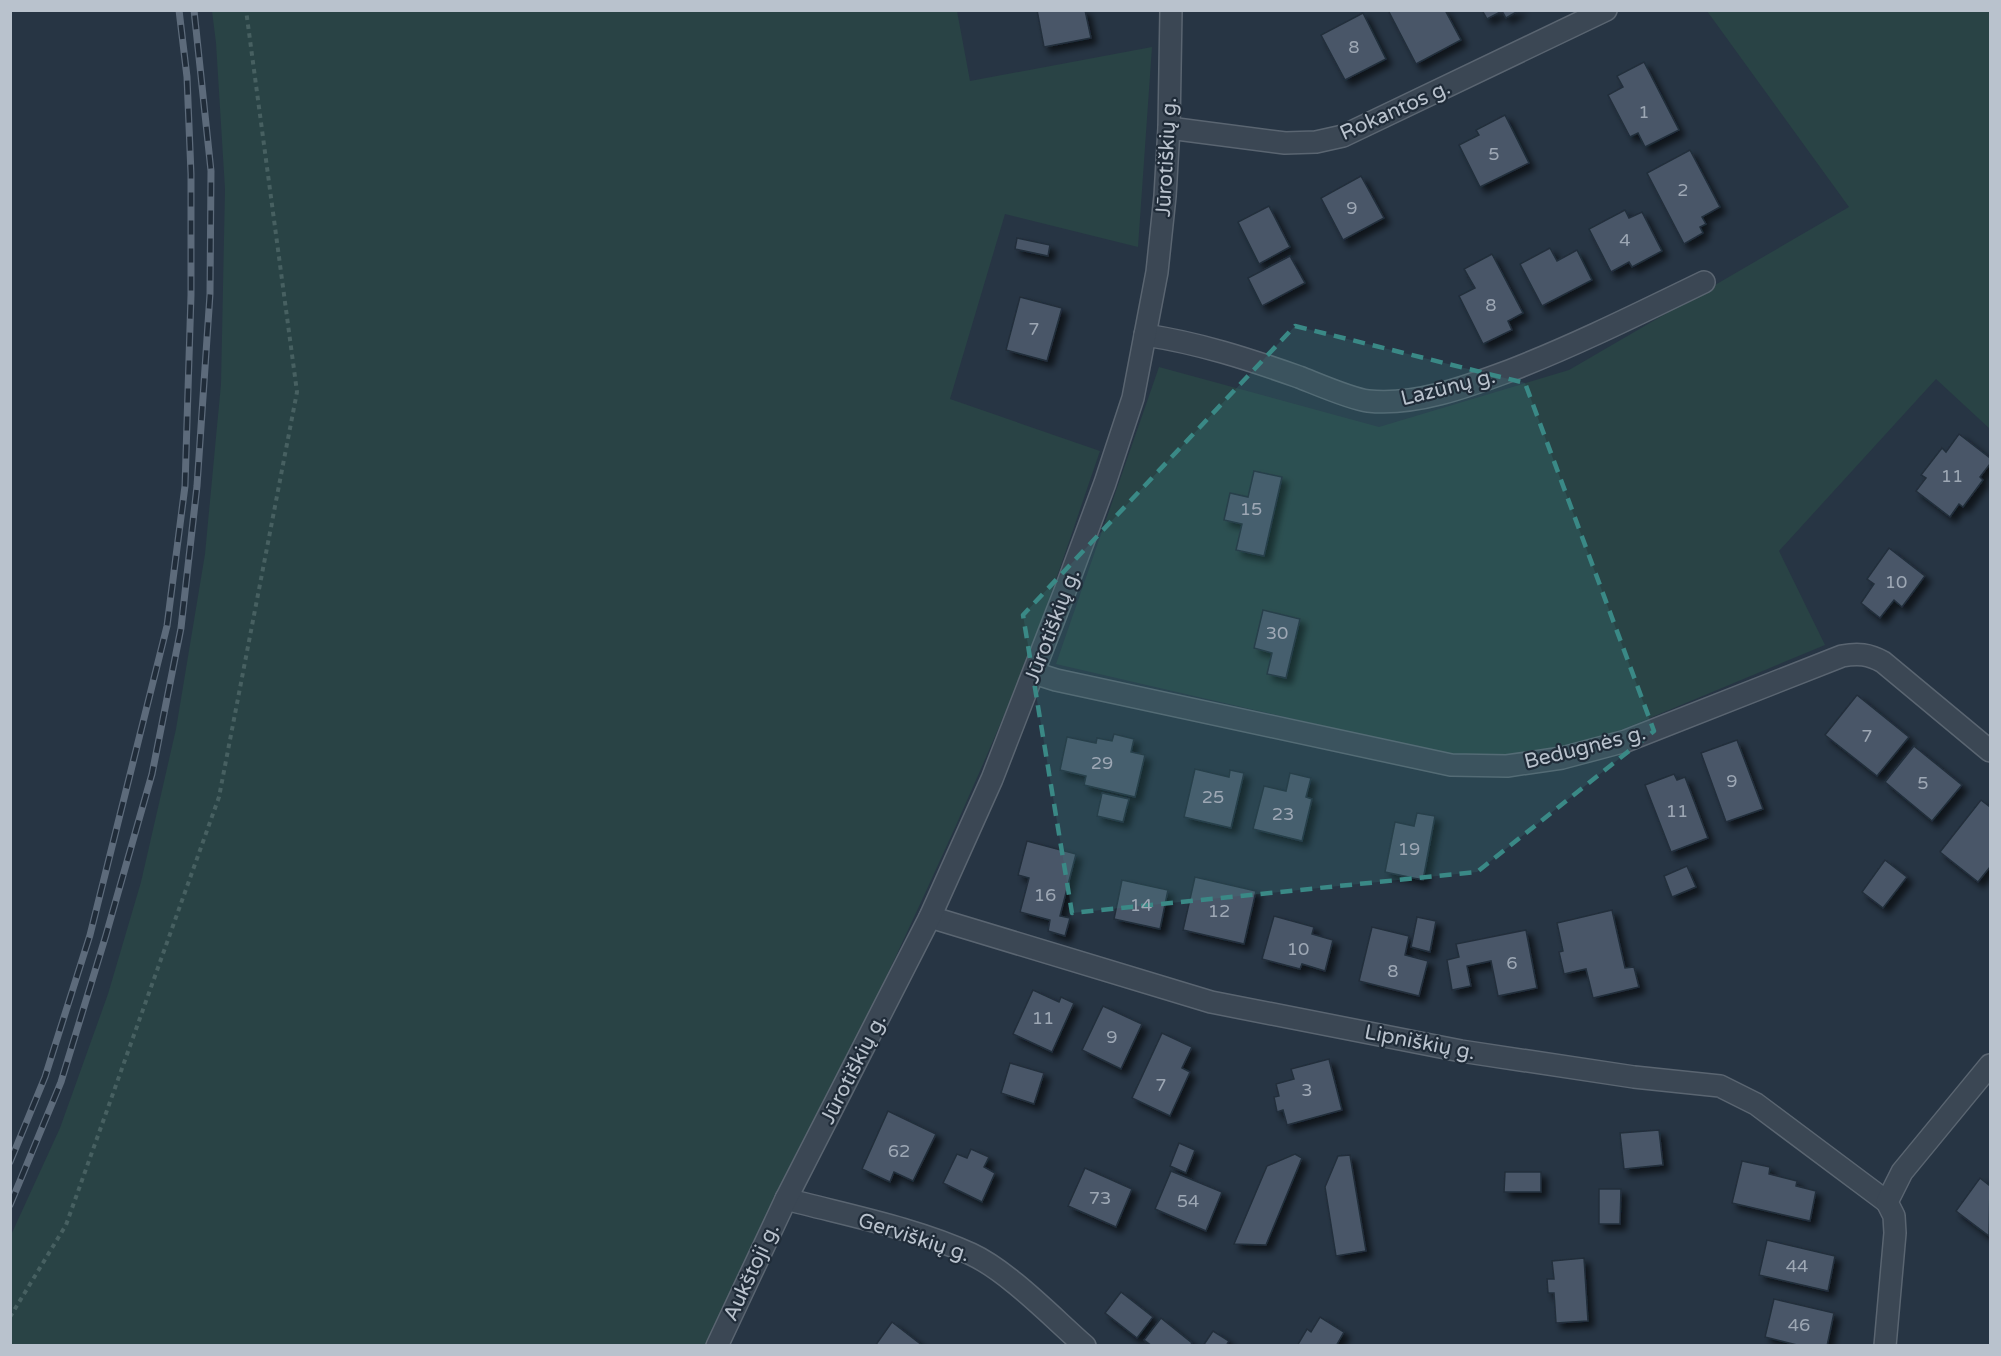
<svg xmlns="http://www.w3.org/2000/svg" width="2001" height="1356" font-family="'Varela Round',sans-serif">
  <defs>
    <filter id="shadow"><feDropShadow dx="5.5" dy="5.5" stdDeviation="3" flood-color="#0009"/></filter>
  </defs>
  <rect width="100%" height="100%" fill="#273544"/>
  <g fill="#294345">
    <path d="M 212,11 L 957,11 L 970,81 L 1152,47 L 1138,247 L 1005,214 L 950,399 L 1100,451 C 1071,535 1044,619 1010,701 C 918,920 811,1132 708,1345 L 11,1346 L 11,1235 L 60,1128 L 108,994 L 141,882 L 176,729 L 205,554 L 221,384 L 225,189 L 216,43 Z"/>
    <path d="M 1707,11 L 1990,11 L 1990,429 L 1936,379 L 1779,551 L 1825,645 L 1621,730 L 1565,749 L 1484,758 L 1445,754 L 1056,664 L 1159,367 L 1379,427 L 1569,370 L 1849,207 Z"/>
  </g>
  <g fill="#485768" stroke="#222e3b" stroke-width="1.5" filter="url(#shadow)">
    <path d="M 1037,10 L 1085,10 L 1091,38 L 1044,47 Z"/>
    <path d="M 1388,10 L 1445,10 L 1461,40 L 1416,64 Z"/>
    <path d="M 1482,10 L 1520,10 L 1506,18 L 1502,11 L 1487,19 Z"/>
    <path d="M 1363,13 L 1386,59 L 1345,80 L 1321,35 Z"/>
    <path d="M 1644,62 L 1679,130 L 1645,147 L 1638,133 L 1630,137 L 1608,95 L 1623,87 L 1617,76 Z"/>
    <path d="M 1505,115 L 1529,163 L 1480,187 L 1459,145 L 1479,135 L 1476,130 Z"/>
    <path d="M 1690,150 L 1720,207 L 1702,217 L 1706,224 L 1700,227 L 1703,233 L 1684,244 L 1647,173 Z"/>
    <path d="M 1361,176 L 1384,218 L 1343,240 L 1321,198 Z"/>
    <path d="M 1269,206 L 1290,247 L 1259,264 L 1238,222 Z"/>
    <path d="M 1625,210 L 1629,218 L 1642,212 L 1662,251 L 1632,267 L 1629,262 L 1611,272 L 1589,229 Z"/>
    <path d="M 1017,238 L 1050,245 L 1048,256 L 1015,249 Z"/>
    <path d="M 1550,248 L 1557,261 L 1577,250 L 1592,280 L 1542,306 L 1520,264 Z"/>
    <path d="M 1492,254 L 1523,313 L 1508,321 L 1512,330 L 1483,344 L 1459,296 L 1475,288 L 1464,269 Z"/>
    <path d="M 1290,256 L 1305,283 L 1262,306 L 1248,278 Z"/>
    <path d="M 1020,297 L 1062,308 L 1047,361 L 1006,350 Z"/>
    <path d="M 1959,434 L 1990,458 L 1990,464 L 1980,477 L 1983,480 L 1963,507 L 1959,504 L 1950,517 L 1916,491 L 1926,478 L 1921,475 L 1942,448 L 1946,452 Z"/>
    <path d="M 1254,471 L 1282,477 L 1264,556 L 1236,550 L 1242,524 L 1224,520 L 1230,493 L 1248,497 Z"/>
    <path d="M 1889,548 L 1925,576 L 1902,607 L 1894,600 L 1880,618 L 1861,603 L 1874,584 L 1867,579 Z"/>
    <path d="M 1263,610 L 1300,619 L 1286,678 L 1267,674 L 1272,653 L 1254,648 Z"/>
    <path d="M 1857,695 L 1909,737 L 1877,776 L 1825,735 Z"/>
    <path d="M 1114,734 L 1134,739 L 1131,752 L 1145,755 L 1135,797 L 1084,785 L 1086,776 L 1060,770 L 1067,737 L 1096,743 L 1097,738 L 1112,741 Z"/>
    <path d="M 1737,740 L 1763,809 L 1726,822 L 1701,753 Z"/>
    <path d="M 1914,746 L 1962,785 L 1932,821 L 1885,782 Z"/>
    <path d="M 1195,769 L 1229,777 L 1230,770 L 1244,773 L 1231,828 L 1184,817 Z"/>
    <path d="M 1290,773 L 1311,778 L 1306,797 L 1312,799 L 1302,841 L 1253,829 L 1264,786 L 1286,791 Z"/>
    <path d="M 1674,774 L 1677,780 L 1685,777 L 1708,838 L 1671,852 L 1645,785 Z"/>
    <path d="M 1102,793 L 1129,799 L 1123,822 L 1097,816 Z"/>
    <path d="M 1981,800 L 1990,807 L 1990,867 L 1978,882 L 1940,852 Z"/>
    <path d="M 1417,813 L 1435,816 L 1423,880 L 1385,872 L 1395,822 L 1414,826 Z"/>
    <path d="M 1027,841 L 1076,854 L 1060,916 L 1070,918 L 1065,936 L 1048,931 L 1050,920 L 1020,912 L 1029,878 L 1018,875 Z"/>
    <path d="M 1885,860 L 1907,877 L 1883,908 L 1862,892 Z"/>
    <path d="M 1687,866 L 1696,887 L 1672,897 L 1664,876 Z"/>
    <path d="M 1195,877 L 1256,891 L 1244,944 L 1183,930 Z"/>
    <path d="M 1122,880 L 1168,890 L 1160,929 L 1114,919 Z"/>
    <path d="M 1612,910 L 1625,968 L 1634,967 L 1639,987 L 1593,998 L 1586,969 L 1564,974 L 1559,952 L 1563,951 L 1557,923 Z"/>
    <path d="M 1274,916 L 1314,927 L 1312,934 L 1333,940 L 1325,971 L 1302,964 L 1300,969 L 1262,959 Z"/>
    <path d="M 1417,917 L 1436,921 L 1430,952 L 1411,947 Z"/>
    <path d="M 1372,927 L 1409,936 L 1405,955 L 1428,961 L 1419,996 L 1359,981 Z"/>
    <path d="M 1526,930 L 1537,988 L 1498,996 L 1491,961 L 1467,966 L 1471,986 L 1452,990 L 1447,960 L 1459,957 L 1456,944 Z"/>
    <path d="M 1033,990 L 1059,1002 L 1061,997 L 1074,1003 L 1052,1052 L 1013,1034 Z"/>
    <path d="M 1103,1006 L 1142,1024 L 1121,1069 L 1082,1050 Z"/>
    <path d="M 1162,1033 L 1192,1047 L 1182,1068 L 1190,1072 L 1170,1116 L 1132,1098 Z"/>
    <path d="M 1329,1059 L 1342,1110 L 1287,1125 L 1283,1110 L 1277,1112 L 1274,1097 L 1279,1096 L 1276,1084 L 1294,1079 L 1291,1069 Z"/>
    <path d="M 1010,1063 L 1044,1073 L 1034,1104 L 1001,1093 Z"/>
    <path d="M 888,1111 L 936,1134 L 913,1181 L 894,1172 L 890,1182 L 862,1169 Z"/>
    <path d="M 1659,1130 L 1663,1165 L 1624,1169 L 1620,1133 Z"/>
    <path d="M 1179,1143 L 1195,1150 L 1186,1173 L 1170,1166 Z"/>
    <path d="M 971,1149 L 989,1157 L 984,1167 L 995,1173 L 982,1202 L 943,1183 L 957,1154 L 967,1158 Z"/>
    <path d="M 1295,1154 L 1302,1158 L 1266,1245 L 1234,1244 L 1267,1166 Z"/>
    <path d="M 1350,1155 L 1366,1251 L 1336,1256 L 1325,1187 L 1338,1156 Z"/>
    <path d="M 1742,1161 L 1770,1167 L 1769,1174 L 1797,1181 L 1796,1186 L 1816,1191 L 1810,1221 L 1732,1203 Z"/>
    <path d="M 1085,1168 L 1132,1189 L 1116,1227 L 1068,1206 Z"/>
    <path d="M 1171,1171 L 1222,1192 L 1206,1231 L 1155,1209 Z"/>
    <path d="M 1505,1172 L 1541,1172 L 1541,1192 L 1504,1192 Z"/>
    <path d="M 1980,1178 L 1990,1186 L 1989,1236 L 1956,1211 Z"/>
    <path d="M 1599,1189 L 1621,1189 L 1620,1224 L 1599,1224 Z"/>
    <path d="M 1767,1240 L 1835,1256 L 1828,1291 L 1759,1275 Z"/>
    <path d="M 1584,1258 L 1588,1321 L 1556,1323 L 1554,1293 L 1548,1293 L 1547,1279 L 1554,1279 L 1552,1261 Z"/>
    <path d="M 1121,1292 L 1153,1317 L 1137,1338 L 1105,1313 Z"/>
    <path d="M 1774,1299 L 1834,1313 L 1827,1346 L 1801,1346 L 1765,1337 Z"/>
    <path d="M 1320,1317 L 1344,1332 L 1336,1346 L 1297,1346 L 1307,1329 L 1311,1332 Z"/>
    <path d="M 1161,1318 L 1192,1343 L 1190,1346 L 1152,1346 L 1144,1340 Z"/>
    <path d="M 892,1322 L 923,1346 L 875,1346 Z"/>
    <path d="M 1213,1331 L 1229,1341 L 1226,1346 L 1203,1346 Z"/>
  </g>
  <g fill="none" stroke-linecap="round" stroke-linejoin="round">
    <g stroke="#5a6571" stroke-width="24">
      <g id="street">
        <path d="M 1169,128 L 1285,143 L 1316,142 L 1343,136 L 1606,10"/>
        <path d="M 1145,335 C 1199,343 1248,359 1299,377 C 1317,384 1351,399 1368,401 C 1415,406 1466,387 1509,371 C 1576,345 1640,313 1704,282"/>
        <path d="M 1034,673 L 1056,680 L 1451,765 L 1507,766 L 1562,758 L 1626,741 L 1842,656 C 1858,653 1869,654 1883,662 L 1990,751"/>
        <path d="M 930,917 L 1211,1002 L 1461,1051 L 1634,1077 L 1720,1086 L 1756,1104 L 1887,1202"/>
        <path d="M 786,1199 C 846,1215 915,1228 971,1254 C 1008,1271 1053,1318 1085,1346"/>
        <path d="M 717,1346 L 786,1199 L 930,917 L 992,779 L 1065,591 L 1105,483 L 1133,398 L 1157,272 L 1165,196 L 1169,128 L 1171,10"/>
        <path d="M 1885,1346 L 1895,1233 L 1894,1216 L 1887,1202 L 1902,1172 L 1990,1065"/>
      </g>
    </g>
    <path stroke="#476061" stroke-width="4" stroke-dasharray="4.5 4.5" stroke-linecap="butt" d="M 10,1317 L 66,1225 L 219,797 L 297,392 L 246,10"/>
    <use href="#street" stroke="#3b4754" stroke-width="21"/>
    <g stroke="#5d6b7b" stroke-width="7">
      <g id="rail">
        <path d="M 10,1162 L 45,1077 L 90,935 L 167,626 L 185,486 L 191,295 L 191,174 L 187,77 L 179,10"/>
        <path d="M 10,1205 L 61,1082 L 106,935 L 152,774 L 181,628 L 197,486 L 210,294 L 211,171 L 194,10"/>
      </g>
    </g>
    <use href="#rail" stroke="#202c39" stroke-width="4.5" stroke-dasharray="14" stroke-linecap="butt"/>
  </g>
  <path fill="#3a8986" fill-opacity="0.2" stroke="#3a8986" stroke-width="4.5" stroke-dasharray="12 8" stroke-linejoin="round" d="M 1295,326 L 1525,383 L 1654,731 L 1477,872 L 1072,913 L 1023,615 Z"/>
  <g text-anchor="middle" stroke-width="4.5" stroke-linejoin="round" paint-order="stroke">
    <g font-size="18" fill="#9da7b4">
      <text x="1354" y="53">8</text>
      <text x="1644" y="118">1</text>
      <text x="1494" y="160">5</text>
      <text x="1683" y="196">2</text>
      <text x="1352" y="214">9</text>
      <text x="1625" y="246">4</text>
      <text x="1491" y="311">8</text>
      <text x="1034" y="335">7</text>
      <text x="1952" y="482">11</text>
      <text x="1251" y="515">15</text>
      <text x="1896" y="588">10</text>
      <text x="1277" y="639">30</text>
      <text x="1867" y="742">7</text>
      <text x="1102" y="769">29</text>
      <text x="1732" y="787">9</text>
      <text x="1923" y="789">5</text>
      <text x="1213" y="803">25</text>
      <text x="1677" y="817">11</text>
      <text x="1283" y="820">23</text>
      <text x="1409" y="855">19</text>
      <text x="1045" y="901">16</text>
      <text x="1141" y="911">14</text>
      <text x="1219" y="917">12</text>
      <text x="1298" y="955">10</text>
      <text x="1512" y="969">6</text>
      <text x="1393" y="977">8</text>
      <text x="1043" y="1024">11</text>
      <text x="1112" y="1043">9</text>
      <text x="1161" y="1091">7</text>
      <text x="1307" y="1096">3</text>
      <text x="899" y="1157">62</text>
      <text x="1100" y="1204">73</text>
      <text x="1188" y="1207">54</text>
      <text x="1797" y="1272">44</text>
      <text x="1799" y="1331">46</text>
    </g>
    <g font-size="21" fill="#b9c2cd" stroke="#202c39">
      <text transform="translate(1395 110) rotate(-24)" y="7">Rokantos g.</text>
      <text transform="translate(1166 157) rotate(-87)" y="7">Jūrotiškių g.</text>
      <text transform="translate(1448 387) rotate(-14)" y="7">Lazūnų g.</text>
      <text transform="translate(1052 626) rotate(-69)" y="7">Jūrotiškių g.</text>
      <text transform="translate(1585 747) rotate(-14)" y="7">Bedugnės g.</text>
      <text transform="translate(1420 1042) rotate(11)" y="7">Lipniškių g.</text>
      <text transform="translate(853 1069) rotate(-63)" y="7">Jūrotiškių g.</text>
      <text transform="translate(914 1237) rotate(18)" y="7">Gerviškių g.</text>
      <text transform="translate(751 1272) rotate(-65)" y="7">Aukštoji g.</text>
    </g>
  </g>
  <rect width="2001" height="1356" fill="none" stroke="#b9c2cd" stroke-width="24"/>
</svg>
